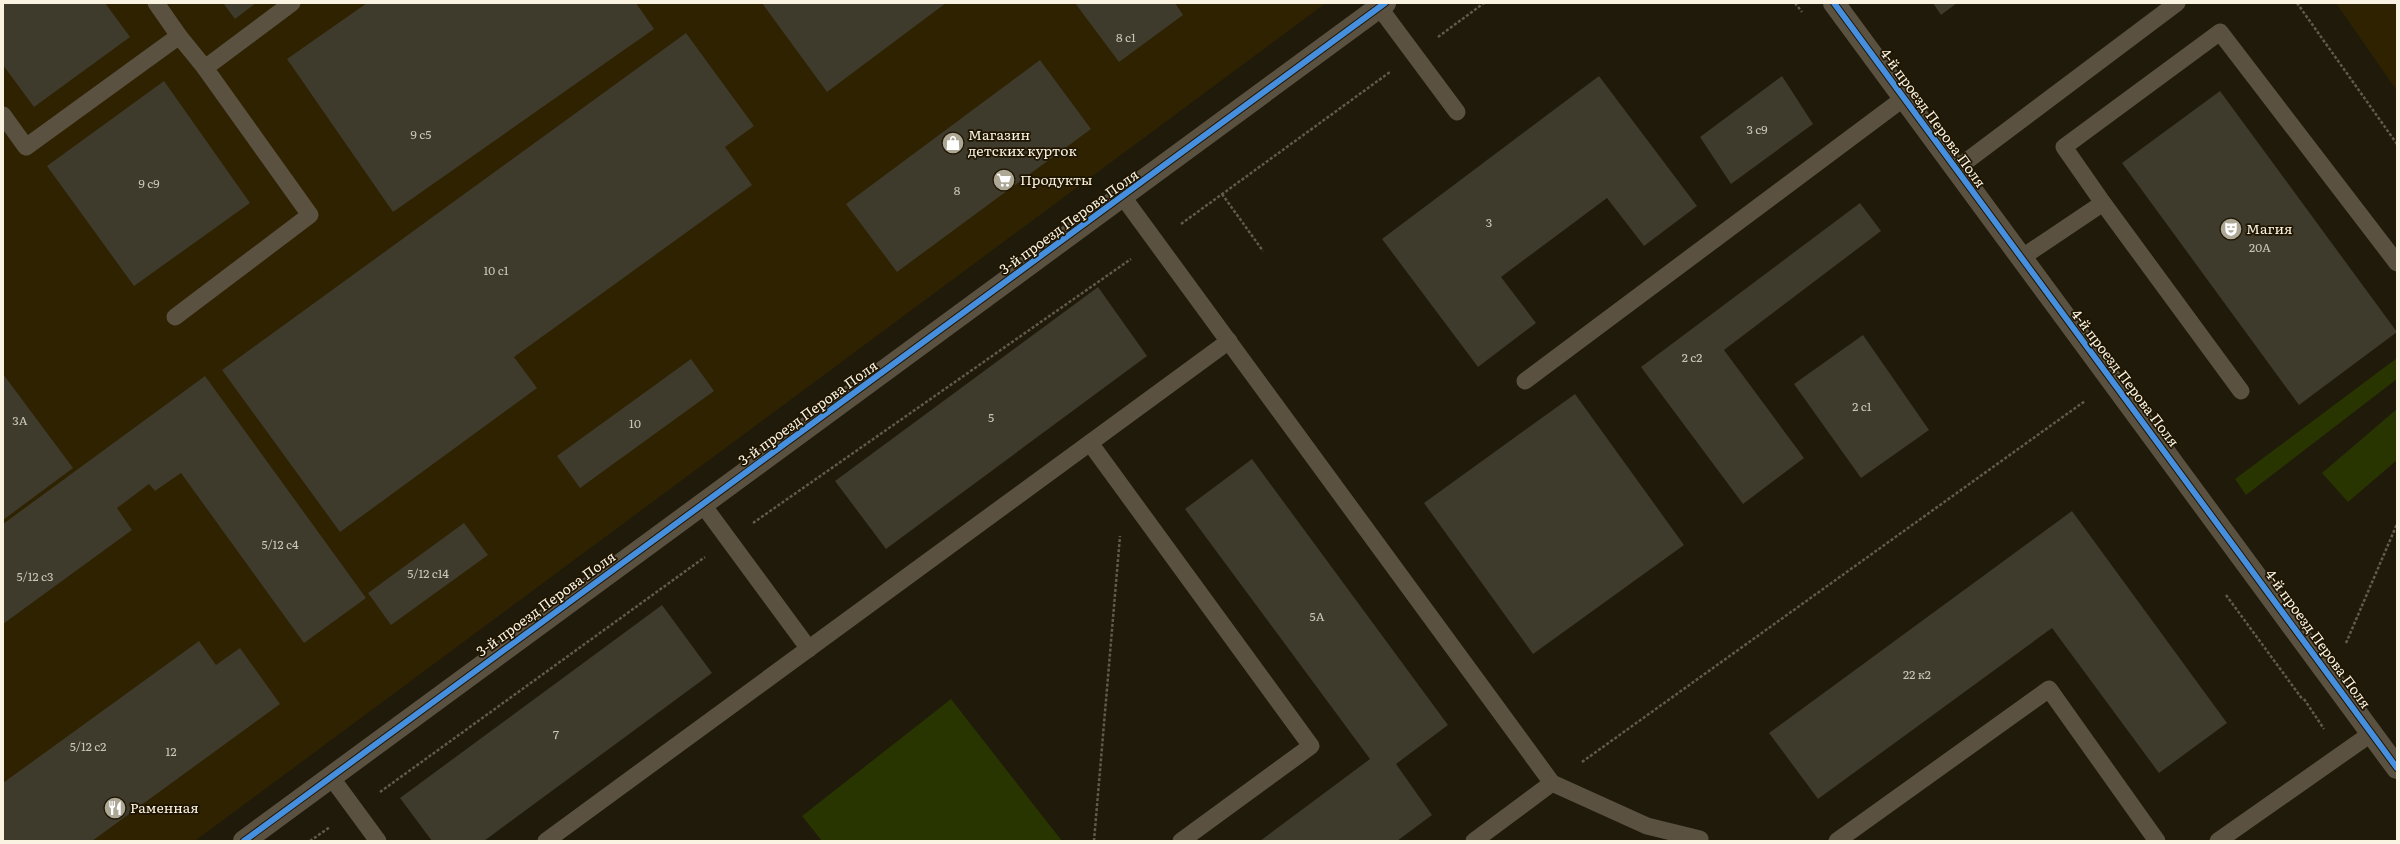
<svg xmlns="http://www.w3.org/2000/svg" width="2400" height="844" font-family="Literata,serif">
  <rect width="100%" height="100%" fill="#1f1a0a"/>
  <g fill="#2e2201">
    <path d="M 3,3 L 1326,3 L 195,841 L 3,841 Z"/>
    <path d="M 2336,3 L 2397,3 L 2397,91 Z"/>
  </g>
  <g fill="#293501">
    <path d="M 2397,358 L 2397,379 L 2246,495 L 2235,479 Z"/>
    <path d="M 2397,409 L 2397,460 L 2348,502 L 2322,473 Z"/>
    <path d="M 951,699 L 1062,841 L 822,841 L 802,816 Z"/>
  </g>
  <g fill="#3e3a2c">
    <path d="M 3,3 L 105,3 L 130,37 L 34,107 L 3,65 Z"/>
    <path d="M 223,3 L 256,3 L 235,19 Z"/>
    <path d="M 367,3 L 636,3 L 654,29 L 393,212 L 287,59 Z"/>
    <path d="M 762,3 L 946,3 L 827,92 Z"/>
    <path d="M 1075,3 L 1175,3 L 1183,15 L 1119,62 Z"/>
    <path d="M 1933,3 L 1957,3 L 1941,15 Z"/>
    <path d="M 686,33 L 754,126 L 725,147 L 752,185 L 514,357 L 537,388 L 340,532 L 222,370 Z"/>
    <path d="M 1040,60 L 1091,129 L 897,272 L 846,204 Z"/>
    <path d="M 1599,76 L 1697,206 L 1644,246 L 1607,198 L 1501,277 L 1536,323 L 1478,367 L 1382,239 Z"/>
    <path d="M 1782,76 L 1813,124 L 1731,184 L 1700,137 Z"/>
    <path d="M 164,81 L 250,203 L 134,286 L 47,166 Z"/>
    <path d="M 2220,91 L 2397,332 L 2299,405 L 2122,163 Z"/>
    <path d="M 1860,203 L 1881,231 L 1724,350 L 1804,458 L 1743,504 L 1641,367 Z"/>
    <path d="M 1098,287 L 1147,356 L 886,549 L 835,481 Z"/>
    <path d="M 1863,335 L 1929,430 L 1861,478 L 1794,384 Z"/>
    <path d="M 691,359 L 714,391 L 580,488 L 557,456 Z"/>
    <path d="M 3,374 L 73,468 L 3,520 Z"/>
    <path d="M 205,376 L 366,598 L 304,643 L 181,473 L 155,491 L 149,484 L 117,508 L 132,530 L 3,624 L 3,524 Z"/>
    <path d="M 1575,394 L 1684,545 L 1533,654 L 1424,503 Z"/>
    <path d="M 1252,459 L 1448,725 L 1396,764 L 1432,815 L 1397,841 L 1260,841 L 1370,759 L 1185,509 Z"/>
    <path d="M 2072,511 L 2227,723 L 2159,773 L 2052,628 L 1818,799 L 1769,733 Z"/>
    <path d="M 464,523 L 488,555 L 391,625 L 368,593 Z"/>
    <path d="M 662,605 L 712,673 L 484,841 L 432,841 L 400,798 Z"/>
    <path d="M 199,641 L 216,665 L 240,648 L 280,704 L 92,841 L 3,841 L 3,783 Z"/>
  </g>
  <g fill="none" stroke-linecap="round" stroke-linejoin="round">
    <g stroke="#625a4b" stroke-width="2.5" stroke-dasharray="3 2" stroke-linecap="butt">
      <path d="M 1795,3 L 1802,12"/>
      <path d="M 2297,3 L 2397,144"/>
      <path d="M 1438,37 L 1484,3"/>
      <path d="M 1222,194 L 1263,251"/>
      <path d="M 1181,224 L 1390,72"/>
      <path d="M 753,523 L 1131,259"/>
      <path d="M 2226,595 L 2303,700"/>
      <path d="M 2346,643 L 2397,524"/>
      <path d="M 2304,699 L 2324,729"/>
      <path d="M 1582,762 L 2085,401"/>
      <path d="M 380,792 L 705,557"/>
      <path d="M 310,841 L 330,827"/>
      <path d="M 1094,841 L 1120,536"/>
    </g>
    <g stroke="#5b5140" stroke-width="17">
      <path d="M 156,3 L 179,36"/>
      <path d="M 1379,7 L 1457,112"/>
      <path d="M 3,115 L 26,147 L 179,36 L 205,68"/>
      <path d="M 1956,169 L 2177,3"/>
      <path d="M 1123,197 L 1552,783 L 1647,826 L 1700,839"/>
      <path d="M 2103,203 L 2064,147 L 2220,32 L 2397,263"/>
      <path d="M 2021,258 L 2103,203 L 2241,391"/>
      <path d="M 175,317 L 310,215 L 205,68 L 292,3"/>
      <path d="M 1525,381 L 1904,98"/>
      <path d="M 1090,443 L 1311,746 L 1181,841"/>
      <path d="M 703,505 L 809,649"/>
      <path d="M 331,777 L 378,841"/>
      <path d="M 546,841 L 1229,341"/>
      <path d="M 1474,841 L 1552,783"/>
      <path d="M 1837,841 L 2049,689 L 2157,841"/>
      <path d="M 2218,841 L 2372,733"/>
    </g>
    <g stroke="#5b5140" stroke-width="22">
      <path d="M 1834,3 L 2397,768"/>
      <path d="M 244,841 L 1385,3"/>
    </g>
    <g stroke="#1f1500" stroke-width="8">
      <g id="cycleway">
        <path d="M 1834,3 L 2397,768"/>
        <path d="M 244,841 L 1385,3"/>
      </g>
    </g>
    <use href="#cycleway" stroke="#468fdf" stroke-width="6"/>
  </g>
  <defs>
    <g id="shop-disc" transform="scale(1.15)"><circle r="9.5" fill="#ada796" stroke="#1f1500"/><path d="M-5-2.5h2.3a2.7 3.5 0 0 1 5.4 0H5L5.5 6h-11ZM-1.5-2.5h3a1.5 2.3 0 0 0-3 0Z" fill="#fff"/></g>
    <g id="supermarket-disc" transform="scale(1.15)"><circle r="9.5" fill="#ada796" stroke="#1f1500"/><path d="M-6-5.5h2.5l.6 2H6L4.5 2H-2.5L-4.4-4H-6ZM-1.5 3.2a1.3 1.3 0 1 0 .1 0ZM3 3.2a1.3 1.3 0 1 0 .1 0Z" fill="#fff"/></g>
    <g id="theatre-disc" transform="scale(1.15)"><circle r="9.5" fill="#ada796" stroke="#1f1500"/><path d="M-5-5.5Q0-4 5-5.5V0Q5 5 0 6Q-5 5-5 0ZM-3.3-2.5H-1v1.5H-3.3ZM1-2.5H3.3v1.5H1ZM-2.8 1Q0 5.5 2.8 1Z" fill="#fff"/></g>
    <g id="restaurant-disc" transform="scale(1.15)"><circle r="9.5" fill="#ada796" stroke="#1f1500"/><path d="M-5-6h1v4h1v-4h1v4h1v-4h1v5L-1.5 .5V6h-2V.5L-5-1ZM5-6V6H3V1.5H1.5Q1.5-4 5-6Z" fill="#fff"/></g>
  </defs>
  <g fill-rule="evenodd">
    <use href="#shop-disc" x="953" y="143"/>
    <use href="#supermarket-disc" x="1004" y="180"/>
    <use href="#theatre-disc" x="2231" y="229"/>
    <use href="#restaurant-disc" x="115" y="808"/>
  </g>
  <g text-anchor="middle" stroke-width="3.5" stroke-linejoin="round" paint-order="stroke">
    <g font-size="12" fill="#cbc5b4">
      <text x="1126" y="42">8 с1</text>
      <text x="1757" y="134">3 с9</text>
      <text x="421" y="139">9 с5</text>
      <text x="149" y="188">9 с9</text>
      <text x="957" y="195">8</text>
      <text x="1489" y="227">3</text>
      <text x="2260" y="252">20А</text>
      <text x="496" y="275">10 с1</text>
      <text x="1692" y="362">2 с2</text>
      <text x="1862" y="411">2 с1</text>
      <text x="991" y="422">5</text>
      <text x="20" y="425">3А</text>
      <text x="635" y="428">10</text>
      <text x="280" y="549">5/12 с4</text>
      <text x="428" y="578">5/12 с14</text>
      <text x="35" y="581">5/12 с3</text>
      <text x="1317" y="621">5А</text>
      <text x="1917" y="679">22 к2</text>
      <text x="556" y="739">7</text>
      <text x="88" y="751">5/12 с2</text>
      <text x="171" y="756">12</text>
    </g>
    <g font-size="14" fill="#faf3e2" stroke="#1f1500">
      <text transform="translate(1933 118) rotate(54)" y="5">4-й проезд Перова Поля</text>
      <text transform="translate(1069 222) rotate(-36)" y="5">3-й проезд Перова Поля</text>
      <text transform="translate(2125 378) rotate(53)" y="5">4-й проезд Перова Поля</text>
      <text transform="translate(808 413) rotate(-36)" y="5">3-й проезд Перова Поля</text>
      <text transform="translate(546 604) rotate(-36)" y="5">3-й проезд Перова Поля</text>
      <text transform="translate(2318 639) rotate(54)" y="5">4-й проезд Перова Поля</text>
    </g>
    <g font-size="14" fill="#faf3e2" stroke="#1f1500" text-anchor="start">
      <text x="968" y="140">Магазин<tspan x="968" dy="16">детских курток</tspan></text>
      <text x="1020" y="185">Продукты</text>
      <text x="2246" y="234">Магия</text>
      <text x="130" y="813">Раменная</text>
    </g>
  </g>
  <rect width="2400" height="844" fill="none" stroke="#faf3e2" stroke-width="8"/>
</svg>
